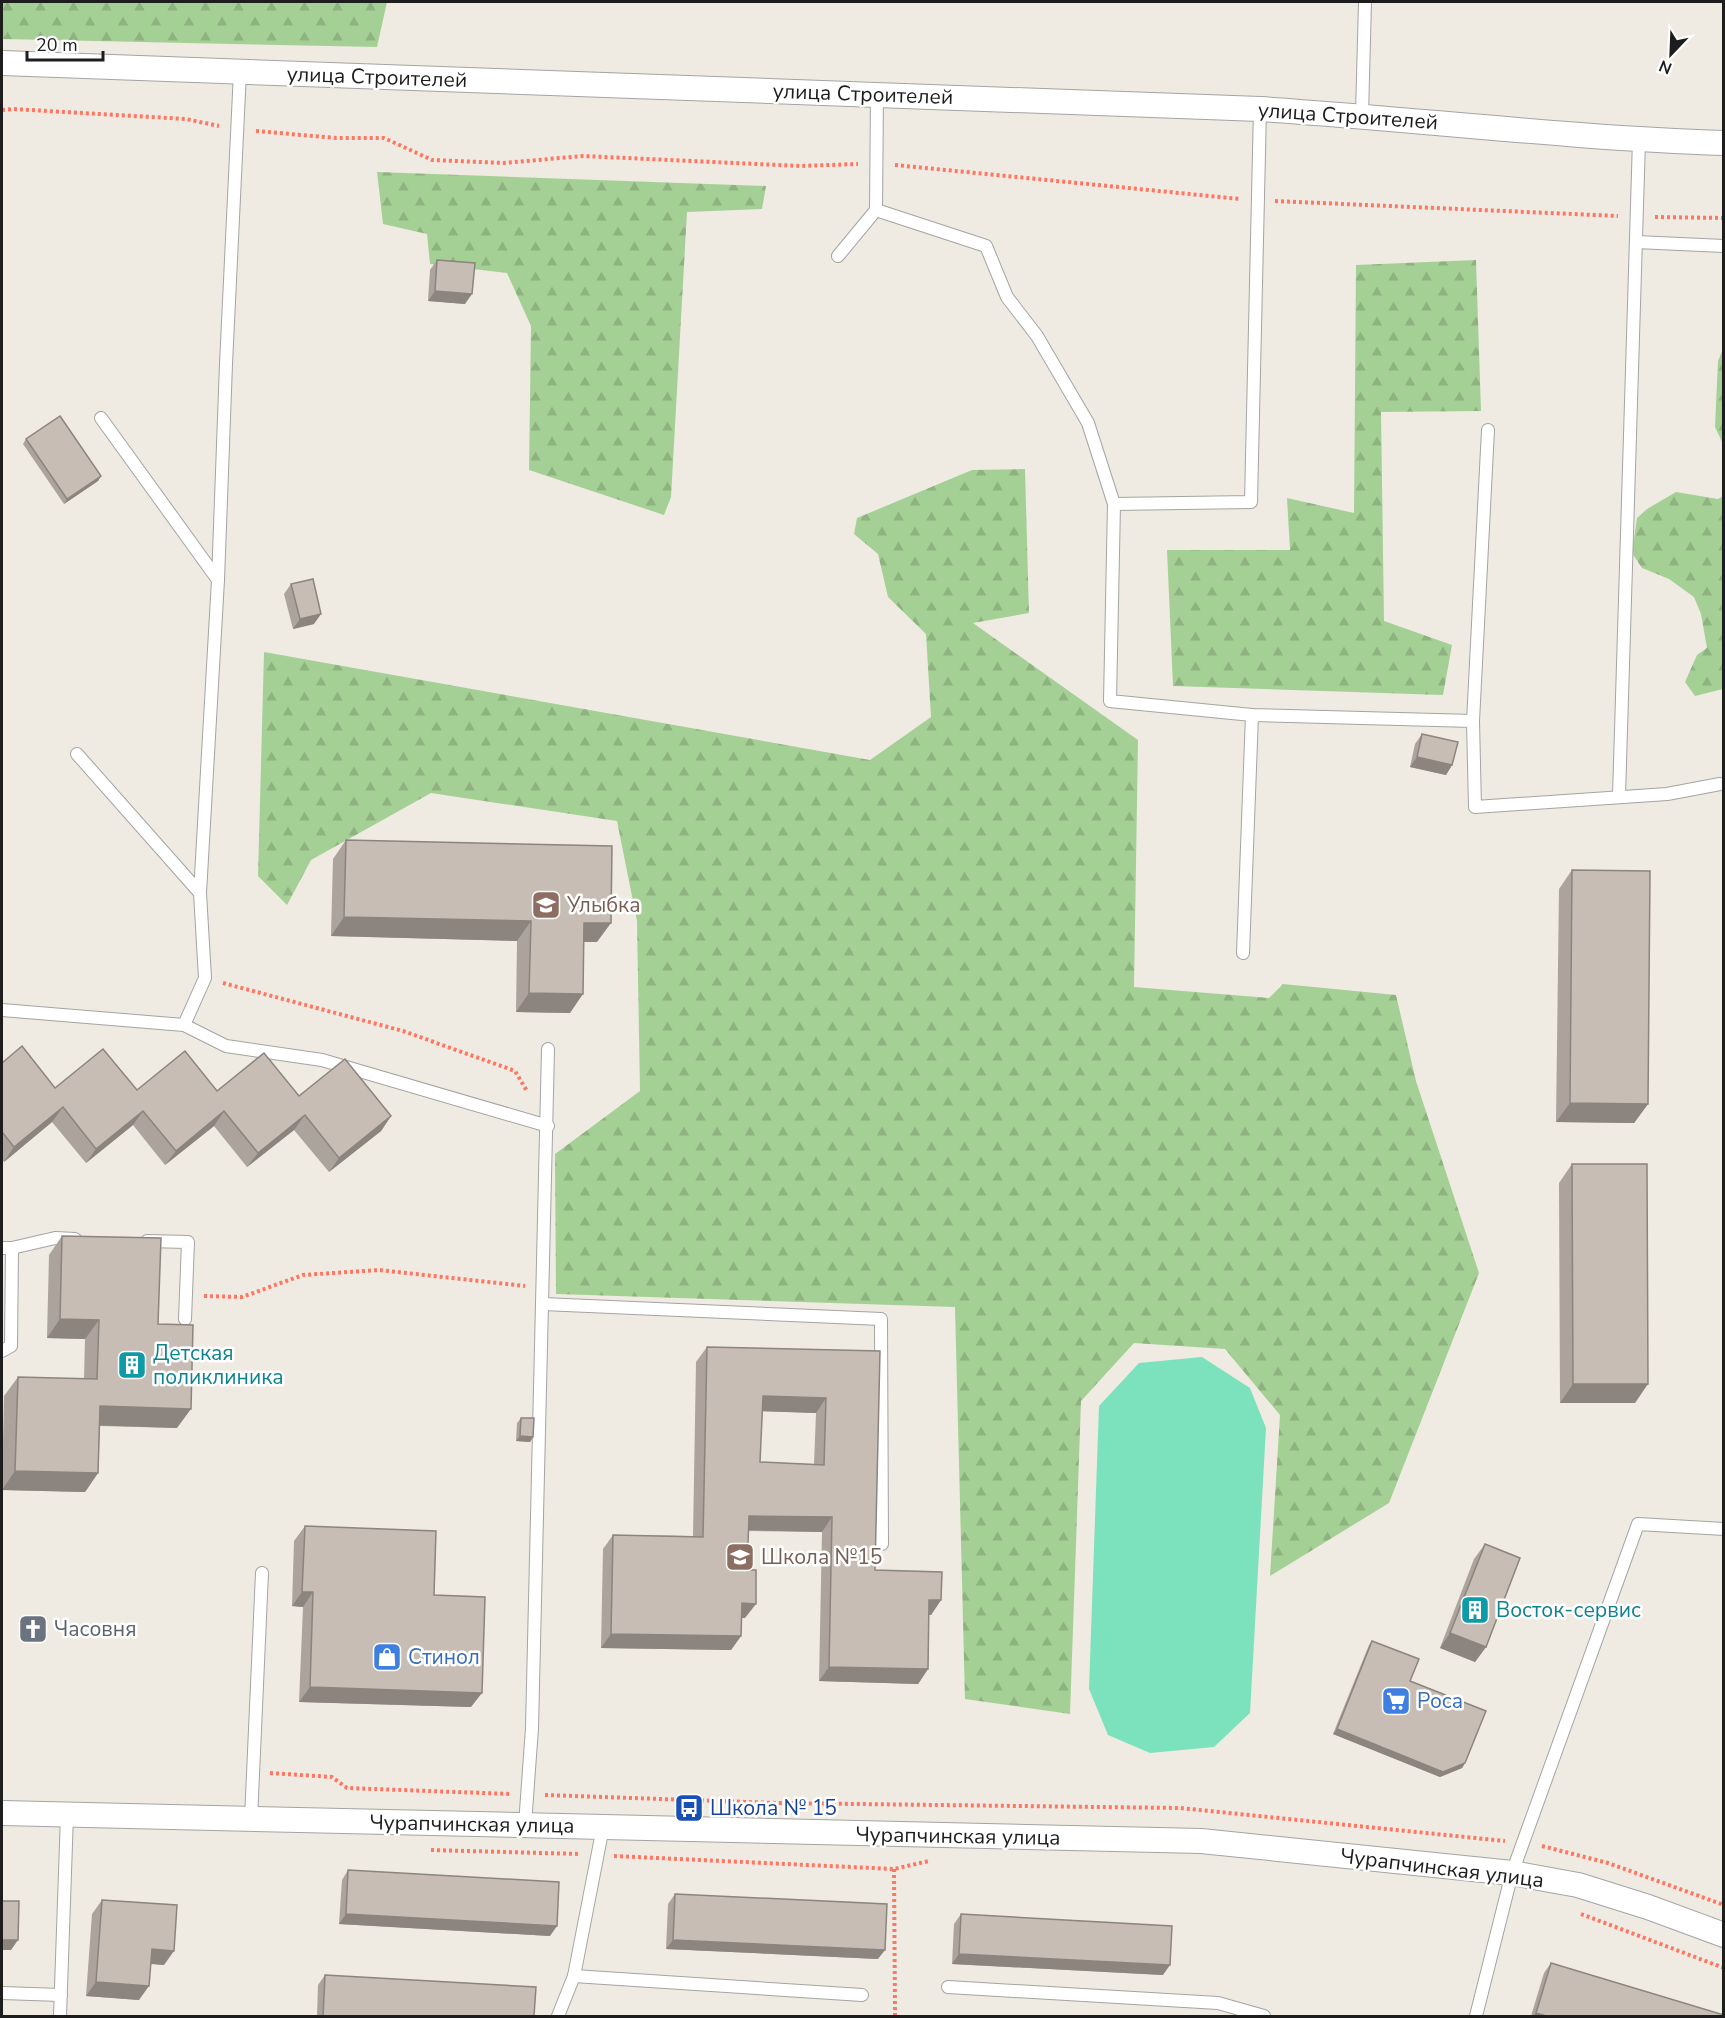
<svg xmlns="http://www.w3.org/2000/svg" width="1725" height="2018" font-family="'Nunito Sans',sans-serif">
  <defs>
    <pattern id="forest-firs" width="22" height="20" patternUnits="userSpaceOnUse" patternTransform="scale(1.5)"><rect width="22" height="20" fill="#a5d095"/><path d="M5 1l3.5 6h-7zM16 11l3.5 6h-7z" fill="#8eb280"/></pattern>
  </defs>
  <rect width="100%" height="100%" fill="#efebe2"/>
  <g fill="url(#forest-firs)">
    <path d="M 2,2 L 387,2 L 377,47 L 2,39 Z"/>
    <path d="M 377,172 L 766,186 L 762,209 L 687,212 L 671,497 L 664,515 L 529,470 L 531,326 L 507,273 L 430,264 L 427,234 L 383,224 Z"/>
    <path d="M 1476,260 L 1481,411 L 1381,412 L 1384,621 L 1452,645 L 1443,695 L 1173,686 L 1167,550 L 1290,550 L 1287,498 L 1354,513 L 1356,265 Z"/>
    <path d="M 1723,349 L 1723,444 L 1715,427 L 1718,361 Z"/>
    <path d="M 1025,469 L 1029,613 L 973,623 L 1138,740 L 1134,987 L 1269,998 L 1283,984 L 1396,995 L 1416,1081 L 1479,1273 L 1389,1503 L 1270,1576 L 1280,1415 L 1225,1349 L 1134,1343 L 1081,1401 L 1070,1714 L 965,1699 L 955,1307 L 556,1294 L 555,1154 L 640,1091 L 637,921 L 617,821 L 431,793 L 311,860 L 287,905 L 258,876 L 264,652 L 870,760 L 931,717 L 926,634 L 888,597 L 878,554 L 854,534 L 857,518 L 972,470 Z"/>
    <path d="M 1676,492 L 1718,499 L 1723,496 L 1723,689 L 1695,696 L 1685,682 L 1697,655 L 1707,648 L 1701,614 L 1694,597 L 1669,579 L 1642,568 L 1632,553 L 1637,518 L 1647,509 Z"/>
  </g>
  <path fill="#7ce2bd" d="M 1202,1357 L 1250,1388 L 1266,1428 L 1250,1713 L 1214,1747 L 1150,1753 L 1108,1735 L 1089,1689 L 1099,1406 L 1139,1363 Z"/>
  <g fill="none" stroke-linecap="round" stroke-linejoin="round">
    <g stroke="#a4a4a4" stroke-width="14">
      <g id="lane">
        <path d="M 877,95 L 876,210 L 986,246 L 1007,297 L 1037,336 L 1088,423 L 1114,504"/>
        <path d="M 1260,109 L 1251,502 L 1114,504 L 1110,701 L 1252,715 L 1473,721 L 1475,807 L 1667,794 L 1720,784"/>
        <path d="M 1362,115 L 1365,2"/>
        <path d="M 1636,242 L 1724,246"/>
        <path d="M 838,256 L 876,210"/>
        <path d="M 101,418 L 218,580"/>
        <path d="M 1473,721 L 1488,430"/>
        <path d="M 77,754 L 200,893 L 205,978 L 184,1025"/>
        <path d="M 1619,796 L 1639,140"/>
        <path d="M 200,893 L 218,580 L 226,364 L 240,72"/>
        <path d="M 1243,953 L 1252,715"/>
        <path d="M 2,1010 L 184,1025 L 226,1046 L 322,1060 L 548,1126"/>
        <path d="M 147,1241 L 188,1242 L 185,1319"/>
        <path d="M 2,1248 L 12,1248 L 55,1238 L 75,1239"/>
        <path d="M 543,1304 L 881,1319 L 882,1544"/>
        <path d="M 2,1351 L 11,1346 L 12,1248"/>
        <path d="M 251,1819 L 262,1573"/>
        <path d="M 525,1825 L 532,1728 L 548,1049"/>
        <path d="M 574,1976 L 862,1995"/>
        <path d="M 948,1987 L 1218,2003 L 1264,2016"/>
        <path d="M 2,1993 L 61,1995"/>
        <path d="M 60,2016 L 67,1815"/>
        <path d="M 558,2016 L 574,1976 L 603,1827"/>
        <path d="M 1476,2016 L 1512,1873 L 1638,1524 L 1724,1529"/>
      </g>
    </g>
    <g stroke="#a4a4a4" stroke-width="26">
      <g id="street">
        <path d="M 2,63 L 1260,109 C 1415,119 1569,138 1724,143"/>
        <path d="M 2,1813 L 1201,1841 L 1512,1873 L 1578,1885 L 1648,1907 L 1724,1935"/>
      </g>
    </g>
    <g stroke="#ff7663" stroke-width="4" stroke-dasharray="3 3" stroke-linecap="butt">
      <path d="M 2,110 L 13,109 L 186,119 L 219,126"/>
      <path d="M 256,131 L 336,138 L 384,138 L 432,160 L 504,163 L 583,156 L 800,166 L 858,164"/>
      <path d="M 895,165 L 1240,199"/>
      <path d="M 1275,201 L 1618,216"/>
      <path d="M 1655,217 L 1724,218"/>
      <path d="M 223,983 L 403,1031 L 515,1071 L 527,1091"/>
      <path d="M 204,1296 L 242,1297 L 303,1275 L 379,1270 L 525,1286"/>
      <path d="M 270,1773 L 332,1777 L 347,1788 L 511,1794"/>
      <path d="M 545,1795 L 777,1803 L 1180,1808 L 1505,1841"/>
      <path d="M 1542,1846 L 1608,1863 L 1724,1905"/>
      <path d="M 431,1850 L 580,1854"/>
      <path d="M 614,1856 L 894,1869 L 929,1861"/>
      <path d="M 894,1869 L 895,2016"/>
      <path d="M 1581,1914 L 1724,1968"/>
    </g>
    <use href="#lane" stroke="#fff" stroke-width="12"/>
    <use href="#street" stroke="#fff" stroke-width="24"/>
  </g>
  <g fill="#aba39c" fill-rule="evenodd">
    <path d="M 437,260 L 465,304 L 428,301 L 430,270 Z"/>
    <path d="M 26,439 L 101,476 L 98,481 L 64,504 L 23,444 Z"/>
    <path d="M 291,584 L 314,624 L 293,629 L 284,594 Z"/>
    <path d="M 1422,734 L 1452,765 L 1446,775 L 1410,767 L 1415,744 Z"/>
    <path d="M 346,840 L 597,942 L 584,942 L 570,1013 L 516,1012 L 517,941 L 331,936 L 333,859 Z"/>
    <path d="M 1572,870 L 1648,1104 L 1634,1123 L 1556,1122 L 1559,889 Z"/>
    <path d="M 2,1063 L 55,1088 L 137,1090 L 217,1091 L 299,1096 L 391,1116 L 381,1131 L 329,1172 L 294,1130 L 247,1167 L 214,1126 L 165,1165 L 133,1125 L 86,1163 L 52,1122 L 4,1162 L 2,1159 Z"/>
    <path d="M 1572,1164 L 1635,1403 L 1560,1403 L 1559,1183 Z"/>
    <path d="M 62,1236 L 158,1324 L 177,1428 L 100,1426 L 98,1473 L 85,1492 L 2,1490 L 4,1396 L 18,1377 L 84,1379 L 85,1339 L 47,1338 L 49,1255 Z"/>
    <path d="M 707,1347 L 880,1351 L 875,1570 L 941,1600 L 931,1615 L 929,1615 L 928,1669 L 918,1684 L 819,1681 L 822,1532 L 748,1531 L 745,1618 L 741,1618 L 741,1636 L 731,1650 L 601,1648 L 603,1549 L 613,1535 L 693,1536 L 696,1362 ZM 762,1411 L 816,1413 L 814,1464 L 760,1462 Z"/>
    <path d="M 521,1418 L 533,1437 L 530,1442 L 516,1441 L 517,1423 Z"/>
    <path d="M 305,1526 L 434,1595 L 471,1707 L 299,1702 L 303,1607 L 292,1606 L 294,1541 Z"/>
    <path d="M 1485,1544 L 1486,1647 L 1475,1662 L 1440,1648 L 1474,1559 Z"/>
    <path d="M 1372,1641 L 1410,1681 L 1465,1763 L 1462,1768 L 1440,1777 L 1333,1734 L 1369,1645 Z"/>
    <path d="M 348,1870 L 550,1936 L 339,1924 L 342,1880 Z"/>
    <path d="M 675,1894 L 878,1959 L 666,1949 L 668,1904 Z"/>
    <path d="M 102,1900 L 164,1965 L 151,1964 L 139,2000 L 86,1996 L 92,1914 Z"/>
    <path d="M 961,1914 L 1163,1975 L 952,1964 L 954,1924 Z"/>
    <path d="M 1551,1963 L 1724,2016 L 1531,2016 L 1544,1973 Z"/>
    <path d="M 325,1975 L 534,2016 L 317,2016 L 318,1985 Z"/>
  </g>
  <g fill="#8b847f">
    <path d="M 435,291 L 472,294 L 465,304 L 428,301 Z"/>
    <path d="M 101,476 L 98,481 L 64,504 L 67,499 Z"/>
    <path d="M 321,614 L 314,624 L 293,629 L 300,619 Z"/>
    <path d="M 1417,757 L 1452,765 L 1446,775 L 1410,767 Z"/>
    <path d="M 344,917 L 531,921 L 517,941 L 331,936 Z"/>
    <path d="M 584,923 L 611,923 L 597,942 L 571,942 Z"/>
    <path d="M 529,993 L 583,994 L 570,1013 L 516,1012 Z"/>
    <path d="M 1570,1103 L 1648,1104 L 1634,1123 L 1556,1122 Z"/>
    <path d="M 63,1107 L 52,1122 L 4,1162 L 14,1147 Z"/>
    <path d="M 143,1111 L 133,1125 L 86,1163 L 96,1149 Z"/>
    <path d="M 224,1111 L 214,1126 L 165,1165 L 176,1151 Z"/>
    <path d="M 305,1115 L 294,1130 L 247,1167 L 258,1153 Z"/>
    <path d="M 391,1116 L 381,1131 L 329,1172 L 339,1158 Z"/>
    <path d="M 60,1319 L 99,1320 L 85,1339 L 47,1338 Z"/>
    <path d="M 1573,1384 L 1648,1384 L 1635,1403 L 1560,1403 Z"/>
    <path d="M 763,1396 L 826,1398 L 816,1413 L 752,1411 Z"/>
    <path d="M 100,1406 L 191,1409 L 177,1428 L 87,1425 Z"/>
    <path d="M 520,1436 L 533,1437 L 530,1442 L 516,1441 Z"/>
    <path d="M 15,1471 L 98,1473 L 85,1492 L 2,1490 Z"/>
    <path d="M 749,1516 L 832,1517 L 822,1532 L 738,1530 Z"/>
    <path d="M 302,1592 L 313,1592 L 303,1607 L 292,1606 Z"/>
    <path d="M 929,1600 L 941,1600 L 931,1615 L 919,1615 Z"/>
    <path d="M 742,1603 L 756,1604 L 745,1618 L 731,1618 Z"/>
    <path d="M 1450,1633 L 1486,1647 L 1475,1662 L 1440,1648 Z"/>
    <path d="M 611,1634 L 741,1636 L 731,1650 L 601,1648 Z"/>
    <path d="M 829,1667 L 928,1669 L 918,1684 L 819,1681 Z"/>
    <path d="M 310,1687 L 482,1693 L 471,1707 L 299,1702 Z"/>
    <path d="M 1337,1729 L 1465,1763 L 1462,1768 L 1440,1777 L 1333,1734 Z"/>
    <path d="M 346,1914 L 557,1926 L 550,1936 L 339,1924 Z"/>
    <path d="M 2,1940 L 18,1940 L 11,1950 L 2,1950 Z"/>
    <path d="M 673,1940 L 885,1950 L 878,1959 L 666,1949 Z"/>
    <path d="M 152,1949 L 174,1951 L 164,1965 L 142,1963 Z"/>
    <path d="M 959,1954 L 1170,1965 L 1163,1975 L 952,1964 Z"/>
    <path d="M 96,1982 L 149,1986 L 139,2000 L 86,1996 Z"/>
    <path d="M 1536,2013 L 1546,2016 L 1534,2016 Z"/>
  </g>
  <g fill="#c7bdb5" stroke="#8b847f" stroke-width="1.5" fill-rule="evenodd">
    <path d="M 437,260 L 475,263 L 472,294 L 435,291 Z"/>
    <path d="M 60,416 L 101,476 L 67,499 L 26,439 Z"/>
    <path d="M 313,579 L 321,614 L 300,619 L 291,584 Z"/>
    <path d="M 1422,734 L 1458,742 L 1452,765 L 1417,757 Z"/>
    <path d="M 346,840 L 612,846 L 611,923 L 584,923 L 583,994 L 529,993 L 531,921 L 344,917 Z"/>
    <path d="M 1572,870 L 1650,871 L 1648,1104 L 1570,1103 Z"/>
    <path d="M 22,1046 L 55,1088 L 103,1049 L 137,1090 L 185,1051 L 217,1091 L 264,1053 L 299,1096 L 345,1059 L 391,1116 L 339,1158 L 305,1115 L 258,1153 L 224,1111 L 176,1151 L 143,1111 L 96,1149 L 63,1107 L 14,1147 L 2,1132 L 2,1063 Z"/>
    <path d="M 1572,1164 L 1647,1164 L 1648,1384 L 1573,1384 Z"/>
    <path d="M 62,1236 L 161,1238 L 158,1324 L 193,1325 L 191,1409 L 100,1406 L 98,1473 L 15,1471 L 18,1377 L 97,1379 L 99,1320 L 60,1319 Z"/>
    <path d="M 707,1347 L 880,1351 L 875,1570 L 942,1572 L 941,1600 L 929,1600 L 928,1669 L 829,1667 L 832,1517 L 749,1516 L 747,1570 L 756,1570 L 756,1604 L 742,1603 L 741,1636 L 611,1634 L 613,1535 L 703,1537 ZM 763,1396 L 826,1398 L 824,1465 L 760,1462 Z"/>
    <path d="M 521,1418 L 534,1418 L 533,1437 L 520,1436 Z"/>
    <path d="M 305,1526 L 436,1531 L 434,1595 L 485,1597 L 482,1693 L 310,1687 L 313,1592 L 302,1592 Z"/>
    <path d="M 1485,1544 L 1520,1558 L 1486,1647 L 1450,1633 Z"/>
    <path d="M 1372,1641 L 1419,1659 L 1410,1681 L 1486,1711 L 1465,1763 L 1443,1772 L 1337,1729 Z"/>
    <path d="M 348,1870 L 559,1882 L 557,1926 L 346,1914 Z"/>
    <path d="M 675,1894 L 887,1904 L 885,1950 L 673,1940 Z"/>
    <path d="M 102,1900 L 177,1905 L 174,1951 L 152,1949 L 149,1986 L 96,1982 Z"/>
    <path d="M 2,1901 L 19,1901 L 18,1940 L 2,1940 Z"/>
    <path d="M 961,1914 L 1172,1926 L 1170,1965 L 959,1954 Z"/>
    <path d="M 1551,1963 L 1724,2015 L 1724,2016 L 1546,2016 L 1536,2013 Z"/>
    <path d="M 325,1975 L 536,1987 L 534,2016 L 323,2016 Z"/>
  </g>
  <defs>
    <g id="school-square" transform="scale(1.5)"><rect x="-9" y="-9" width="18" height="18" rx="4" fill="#8d6e63" stroke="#fff"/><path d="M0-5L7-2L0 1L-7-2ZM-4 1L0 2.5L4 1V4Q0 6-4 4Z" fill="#fff"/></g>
    <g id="building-square" transform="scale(1.5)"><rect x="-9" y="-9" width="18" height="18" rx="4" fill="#0f9aa8" stroke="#fff"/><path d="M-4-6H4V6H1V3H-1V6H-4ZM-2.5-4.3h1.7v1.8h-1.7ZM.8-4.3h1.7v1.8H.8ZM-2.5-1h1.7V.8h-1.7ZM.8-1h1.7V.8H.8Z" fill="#fff"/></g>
    <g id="church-square" transform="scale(1.5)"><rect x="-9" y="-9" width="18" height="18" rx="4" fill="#6b7280" stroke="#fff"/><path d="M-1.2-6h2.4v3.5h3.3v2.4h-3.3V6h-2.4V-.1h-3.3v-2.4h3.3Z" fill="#fff"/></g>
    <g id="shop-square" transform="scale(1.5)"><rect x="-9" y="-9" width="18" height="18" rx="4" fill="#3f7fe0" stroke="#fff"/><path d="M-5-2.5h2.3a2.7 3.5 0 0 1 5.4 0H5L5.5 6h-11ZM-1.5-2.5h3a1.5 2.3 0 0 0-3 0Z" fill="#fff"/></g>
    <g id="supermarket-square" transform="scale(1.5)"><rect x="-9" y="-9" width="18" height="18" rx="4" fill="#3f7fe0" stroke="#fff"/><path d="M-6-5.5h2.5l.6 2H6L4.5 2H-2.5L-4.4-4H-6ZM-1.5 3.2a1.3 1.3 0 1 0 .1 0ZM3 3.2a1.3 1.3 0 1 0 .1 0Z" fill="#fff"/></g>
    <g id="bus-square" transform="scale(1.5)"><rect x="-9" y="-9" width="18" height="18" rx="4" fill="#1a4fb4" stroke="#fff"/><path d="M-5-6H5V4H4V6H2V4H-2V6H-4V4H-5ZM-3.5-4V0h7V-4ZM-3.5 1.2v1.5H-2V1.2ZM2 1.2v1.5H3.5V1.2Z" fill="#fff"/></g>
  </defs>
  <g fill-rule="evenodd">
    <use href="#school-square" x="546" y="905"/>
    <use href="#building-square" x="132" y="1365"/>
    <use href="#school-square" x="740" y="1557"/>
    <use href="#building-square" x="1475" y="1610"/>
    <use href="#church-square" x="33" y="1629"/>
    <use href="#shop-square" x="387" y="1657"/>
    <use href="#supermarket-square" x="1396" y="1701"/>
    <use href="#bus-square" x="689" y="1808"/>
  </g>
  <g text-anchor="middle" stroke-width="5" stroke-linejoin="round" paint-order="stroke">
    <g font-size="21" fill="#1d1d1d" stroke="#fff">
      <text transform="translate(377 77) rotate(2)" y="7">улица Строителей</text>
      <text transform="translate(863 94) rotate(2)" y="7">улица Строителей</text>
      <text transform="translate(1348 116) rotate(4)" y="7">улица Строителей</text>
      <text transform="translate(472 1824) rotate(1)" y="7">Чурапчинская улица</text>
      <text transform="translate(958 1836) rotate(1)" y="7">Чурапчинская улица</text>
      <text transform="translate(1442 1868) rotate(7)" y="7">Чурапчинская улица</text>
    </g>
    <g font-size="21" fill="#785e54" stroke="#fff" text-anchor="start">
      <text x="567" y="912">Улыбка</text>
      <text x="761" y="1564">Школа №15</text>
    </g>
    <g font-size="21" fill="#0d838f" stroke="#fff" text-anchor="start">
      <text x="153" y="1360">Детская<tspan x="153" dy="24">поликлиника</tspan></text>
      <text x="1496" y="1617">Восток-сервис</text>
    </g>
    <g font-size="21" fill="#5b616d" stroke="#fff" text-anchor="start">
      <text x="54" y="1636">Часовня</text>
    </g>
    <g font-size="21" fill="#366cbe" stroke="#fff" text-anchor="start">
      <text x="408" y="1664">Стинол</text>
      <text x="1417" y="1708">Роса</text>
    </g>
    <g font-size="21" fill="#164399" stroke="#fff" text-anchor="start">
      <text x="710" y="1815">Школа № 15</text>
    </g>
  </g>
  <rect width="1725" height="2018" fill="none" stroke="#1d1d1d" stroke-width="6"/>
  <g transform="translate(1671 54) rotate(203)" stroke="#ffffff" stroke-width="4.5" paint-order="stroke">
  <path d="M0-4.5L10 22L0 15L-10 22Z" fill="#1d1d1d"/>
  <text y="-9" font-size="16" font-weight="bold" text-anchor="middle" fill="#1d1d1d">N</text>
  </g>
  <path d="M27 51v9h76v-9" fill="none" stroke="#1d1d1d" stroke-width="3"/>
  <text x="36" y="51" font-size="18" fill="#1d1d1d" stroke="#ffffff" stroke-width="4.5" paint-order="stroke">20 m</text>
</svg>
